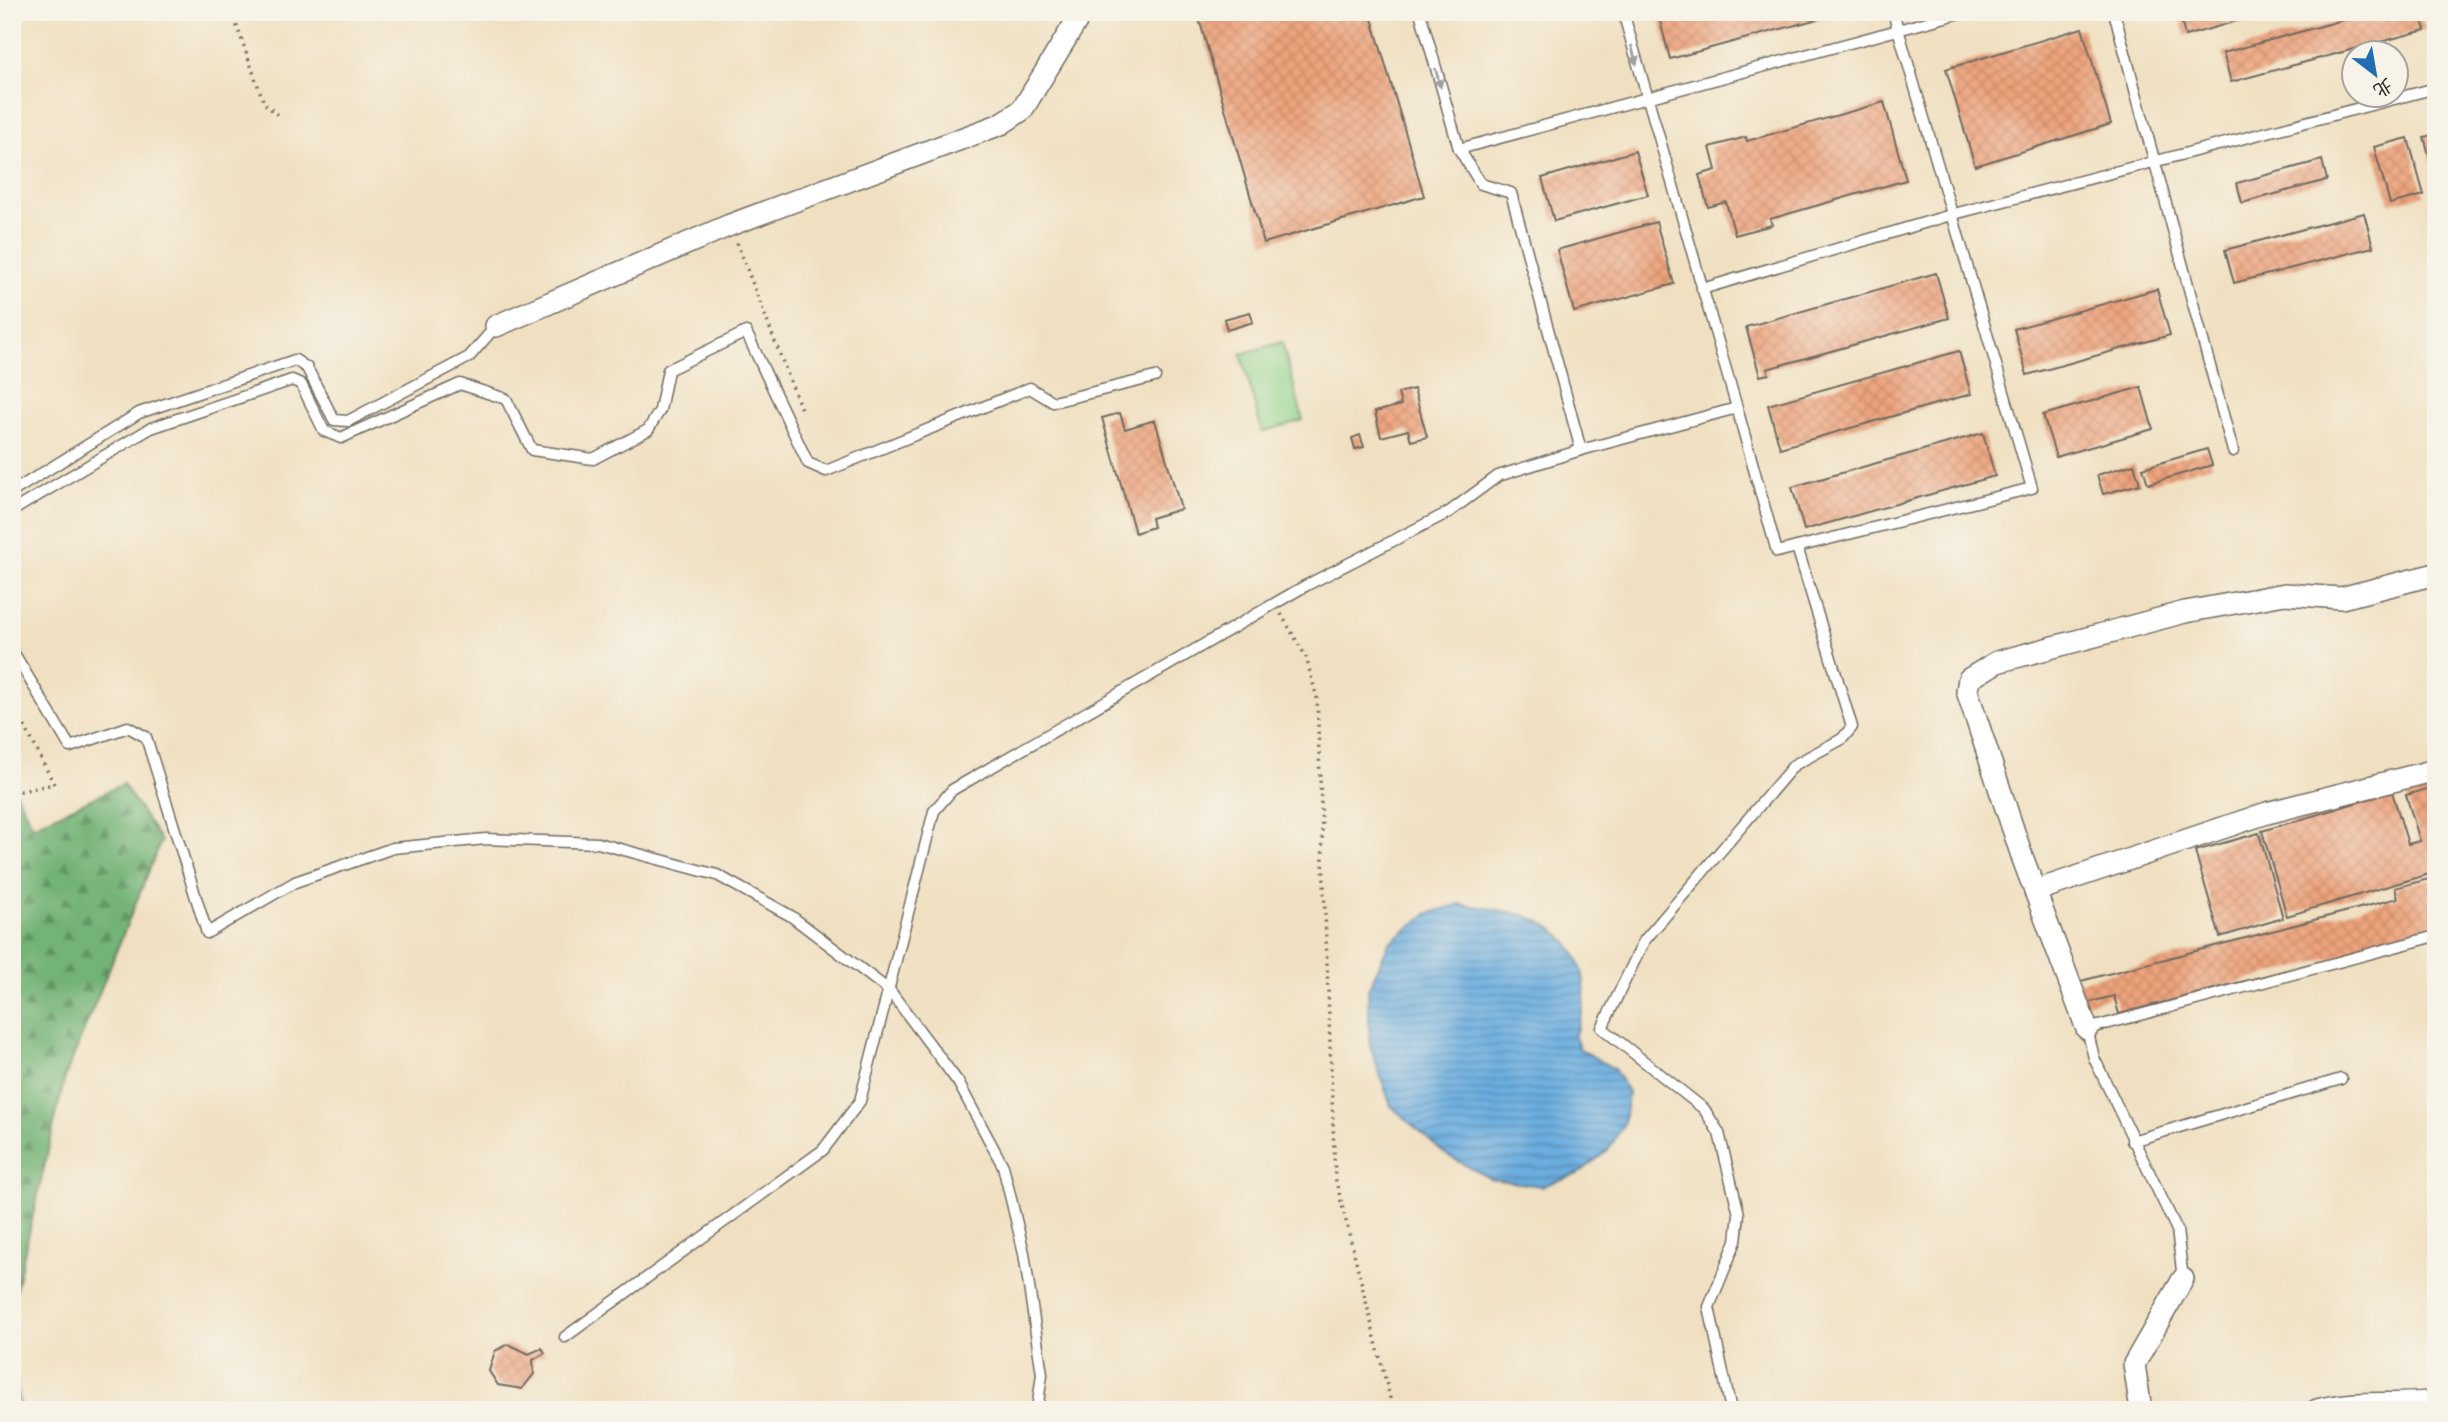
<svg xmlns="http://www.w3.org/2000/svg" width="2448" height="1422" font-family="Mali,'LXGW WenKai TC',sans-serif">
  <defs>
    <pattern id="forest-firs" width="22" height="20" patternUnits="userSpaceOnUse" patternTransform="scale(1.75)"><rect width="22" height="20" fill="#73b376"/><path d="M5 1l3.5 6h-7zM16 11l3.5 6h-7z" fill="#5f9261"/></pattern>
    <pattern id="water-rules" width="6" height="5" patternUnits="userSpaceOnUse" patternTransform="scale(1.75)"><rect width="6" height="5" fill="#6aaddf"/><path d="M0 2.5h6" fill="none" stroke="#578db5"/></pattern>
    <pattern id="building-cross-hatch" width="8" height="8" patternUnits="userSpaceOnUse" patternTransform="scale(1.75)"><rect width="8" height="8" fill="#eda37b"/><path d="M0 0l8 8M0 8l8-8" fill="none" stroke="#cb8c6a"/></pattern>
  </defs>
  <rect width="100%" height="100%" fill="#f7f3e8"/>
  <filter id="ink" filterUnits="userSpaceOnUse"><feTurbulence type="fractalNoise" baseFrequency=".0143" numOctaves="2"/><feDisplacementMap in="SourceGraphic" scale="14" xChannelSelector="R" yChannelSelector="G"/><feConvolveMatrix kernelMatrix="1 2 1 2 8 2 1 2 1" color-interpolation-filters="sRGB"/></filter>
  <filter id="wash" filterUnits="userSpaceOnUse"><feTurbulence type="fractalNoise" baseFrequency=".00686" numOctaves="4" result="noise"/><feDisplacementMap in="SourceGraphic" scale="28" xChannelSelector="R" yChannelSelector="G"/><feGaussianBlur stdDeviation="1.57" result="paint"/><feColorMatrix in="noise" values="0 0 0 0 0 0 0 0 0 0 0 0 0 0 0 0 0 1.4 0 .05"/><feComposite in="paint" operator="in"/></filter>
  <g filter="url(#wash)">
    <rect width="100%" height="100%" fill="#f0e0c1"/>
    <path fill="#8fd18a" stroke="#5d7e5a" stroke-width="2" d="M 1282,342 L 1303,420 L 1262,432 L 1241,354 Z"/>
    <g fill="url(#forest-firs)" stroke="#4f6f50" stroke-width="2">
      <path d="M 123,784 L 161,841 L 65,1077 L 12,1306 L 12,786 L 33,826 Z"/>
      <path d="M 12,1362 L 21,1410 L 12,1410 Z"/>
    </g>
    <path fill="url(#water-rules)" stroke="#4a6c85" stroke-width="2" d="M 1460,904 C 1482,908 1508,910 1529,917 C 1584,937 1596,988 1574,1036 L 1580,1049 L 1614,1069 L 1628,1092 L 1624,1123 L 1609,1149 L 1578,1174 L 1542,1186 L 1491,1179 L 1445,1154 L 1391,1106 L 1370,1046 L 1368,990 L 1389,943 L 1427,914 Z"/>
    <g id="blocks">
      <g fill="url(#building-cross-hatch)">
        <path d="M 1197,12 L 1370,12 L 1424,196 L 1264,243 Z"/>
        <path d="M 1675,12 L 1840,12 L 1840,13 L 1670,59 L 1659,17 Z"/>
        <path d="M 2179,12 L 2265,12 L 2265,13 L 2185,36 Z"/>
        <path d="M 2372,12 L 2420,12 L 2425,30 L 2231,82 L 2223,53 Z"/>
        <path d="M 2082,28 L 2111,124 L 1975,166 L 1946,69 Z"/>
        <path d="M 1884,102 L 1906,180 L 1770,219 L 1772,225 L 1735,235 L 1726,202 L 1708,207 L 1699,175 L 1716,170 L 1710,147 L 1746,137 L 1747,141 Z"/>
        <path d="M 2436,134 L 2436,176 L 2435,176 L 2424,137 Z"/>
        <path d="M 2408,138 L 2424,195 L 2390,204 L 2374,147 Z"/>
        <path d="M 1635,151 L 1648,195 L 1554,221 L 1542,178 Z"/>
        <path d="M 2322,160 L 2327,180 L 2242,203 L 2237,183 Z"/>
        <path d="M 2364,213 L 2373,247 L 2234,283 L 2225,250 Z"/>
        <path d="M 1656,222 L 1674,284 L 1574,312 L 1557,250 Z"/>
        <path d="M 1936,273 L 1949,318 L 1767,369 L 1769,374 L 1760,376 L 1746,327 Z"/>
        <path d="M 2157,289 L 2170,335 L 2027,375 L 2014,329 Z"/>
        <path d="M 1250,312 L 1253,322 L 1227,330 L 1224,319 Z"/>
        <path d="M 1959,351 L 1971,394 L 1780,448 L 1768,405 Z"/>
        <path d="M 2141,387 L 2153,429 L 2056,457 L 2043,415 Z"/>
        <path d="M 1414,389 L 1427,437 L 1411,441 L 1408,430 L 1381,437 L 1375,412 L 1401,405 L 1398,393 Z"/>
        <path d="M 1120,413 L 1125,429 L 1155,420 L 1181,509 L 1151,518 L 1153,527 L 1135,533 L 1102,418 Z"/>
        <path d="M 1983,433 L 1995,476 L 1804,530 L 1792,487 Z"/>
        <path d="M 1360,435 L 1364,447 L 1355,449 L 1352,438 Z"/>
        <path d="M 2207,449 L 2212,465 L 2148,484 L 2143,468 Z"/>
        <path d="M 2134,464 L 2140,484 L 2103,494 L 2097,475 Z"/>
        <path d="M 2436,786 L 2436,872 L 2287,916 L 2262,831 L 2392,792 L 2408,844 L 2420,841 L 2406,795 Z"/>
        <path d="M 2259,833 L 2283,918 L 2220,937 L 2195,851 Z"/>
        <path d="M 2436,877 L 2436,931 L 2119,1014 L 2114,996 L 2082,1004 L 2077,982 L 2398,898 L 2395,888 Z"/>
        <path d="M 508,1344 L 529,1354 L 542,1348 L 545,1353 L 533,1360 L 534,1374 L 522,1389 L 498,1385 L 489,1371 L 495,1351 Z"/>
      </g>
    </g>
  </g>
  <g filter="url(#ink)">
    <use href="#blocks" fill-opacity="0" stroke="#706a60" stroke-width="2"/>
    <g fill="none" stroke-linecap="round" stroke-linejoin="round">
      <g stroke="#706a60" stroke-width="13">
        <g id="lane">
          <path d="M 1420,12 L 1459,149 L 1481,184 L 1511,193 L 1581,450 L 1737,408 L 1623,12"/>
          <path d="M 2114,12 L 2233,451"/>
          <path d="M 1459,149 L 1964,12"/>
          <path d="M 1702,289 L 1954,214 L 2436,88"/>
          <path d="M 1737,408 L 1777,552 L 2032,488 L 1893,12"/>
          <path d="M 12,492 L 139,413 L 295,360 L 307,368 L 334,420 L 348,421 L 469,357 L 496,326"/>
          <path d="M 12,511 L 151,428 L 292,380 L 301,384 L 324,431 L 341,438 L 460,384 L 506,399 L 532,450 L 593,459 L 648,430 L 660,410 L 668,370 L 746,332 L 808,463 L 826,471 L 1030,388 L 1053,402 L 1155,377"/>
          <path d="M 12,650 L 70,747 L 128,727 L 146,737 L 207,933 L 295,882 L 393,848 L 486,839 L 598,843 L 717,875 L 791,916 L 890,991 L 958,1082 L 1003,1166 L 1024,1253 L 1042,1374 L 1037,1410"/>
          <path d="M 2132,1141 L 2341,1079"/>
          <path d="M 2183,1279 L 2177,1230 L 2094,1058 L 2087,1029 L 2436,936"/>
          <path d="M 565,1337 L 823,1150 L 860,1101 L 934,811 L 952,790 L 1305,586 L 1449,512 L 1498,476 L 1581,450"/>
          <path d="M 1731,1410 L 1709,1307 L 1736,1241 L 1739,1214 L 1719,1133 L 1704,1109 L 1602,1028 L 1644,941 L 1794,765 L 1842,739 L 1852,727 L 1797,547"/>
        </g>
      </g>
      <g stroke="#706a60" stroke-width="24">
        <g id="street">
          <path d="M 496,326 L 730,225 L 1001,124 L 1022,110 L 1082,12"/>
          <path d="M 2035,891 L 2267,813 L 2436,770"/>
          <path d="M 2087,1029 L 2023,859 L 1967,691 L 1969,679 L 1997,662 L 2185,612 L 2285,594 L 2341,598 L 2436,574"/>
          <path d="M 2141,1410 L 2134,1364 L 2183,1279"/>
          <path d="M 2317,1410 C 2355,1399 2397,1407 2436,1401"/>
        </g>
      </g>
      <g stroke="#706a60" stroke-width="3.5" stroke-dasharray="2 5" stroke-linecap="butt">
        <path d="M 232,12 L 264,103 L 279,116"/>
        <path d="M 737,243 L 801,409"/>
        <path d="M 1281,614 L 1306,657 L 1317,698 L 1335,1177 L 1393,1410"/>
        <path d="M 12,701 L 54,784 L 21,791 L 12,785"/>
      </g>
      <use href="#lane" stroke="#fff" stroke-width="10"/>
      <use href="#street" stroke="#fff" stroke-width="21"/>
    </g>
    <defs><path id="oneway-solid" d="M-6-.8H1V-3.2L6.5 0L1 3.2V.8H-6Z" transform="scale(1.75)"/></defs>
    <g fill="#a0a0a0">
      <use href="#oneway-solid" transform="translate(1634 55) rotate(75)"/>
      <use href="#oneway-solid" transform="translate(1438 78) rotate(74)"/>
    </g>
  </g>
  <rect width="2448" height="1422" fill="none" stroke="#f7f3e8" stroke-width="42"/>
  <g transform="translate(2375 74) rotate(149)"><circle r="33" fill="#f7f3e8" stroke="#a5a39c" stroke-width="2"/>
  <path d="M0-5L12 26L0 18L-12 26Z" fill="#1f6fb2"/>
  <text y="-10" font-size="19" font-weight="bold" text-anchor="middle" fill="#2b2b2b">北</text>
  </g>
</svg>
